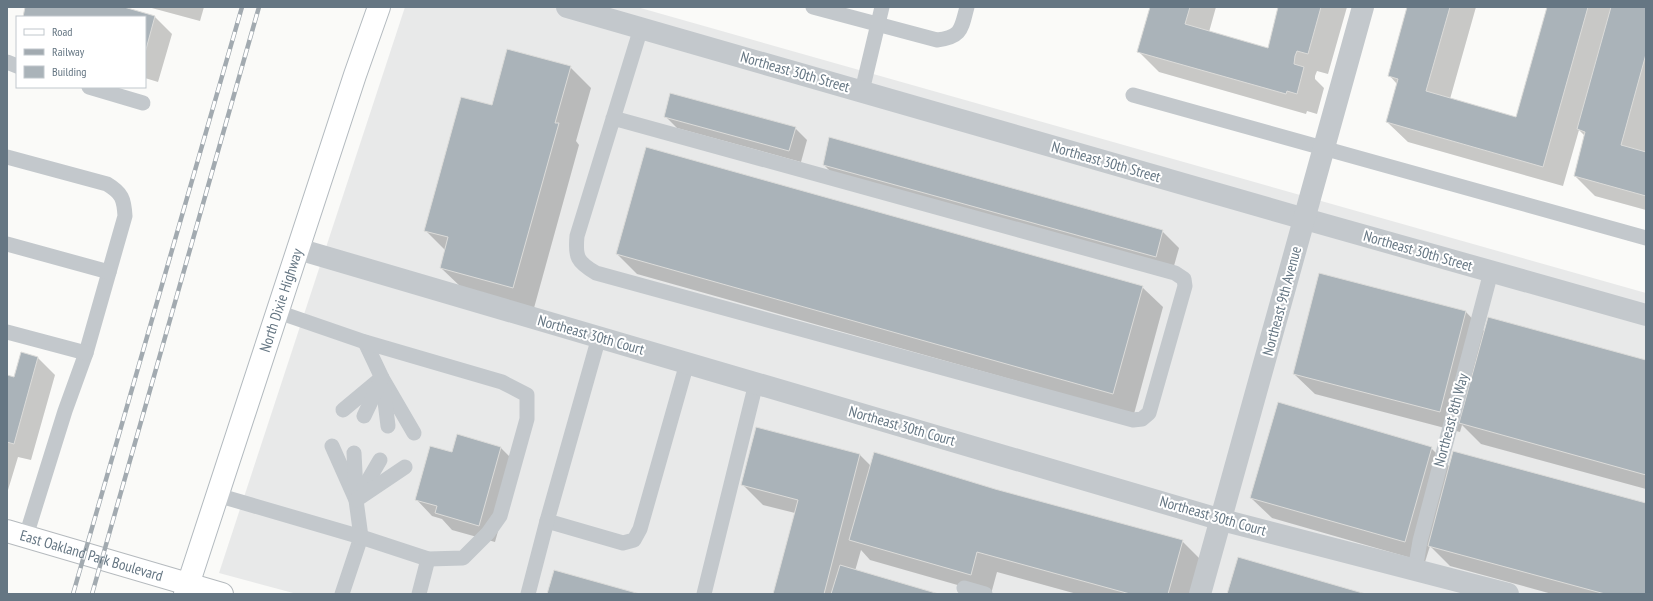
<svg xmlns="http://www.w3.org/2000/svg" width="1653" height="601" font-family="'PT Sans Narrow',sans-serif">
  <rect width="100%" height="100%" fill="#fafaf8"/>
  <path fill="#e8e9e9" d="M 405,7 L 637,7 L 1646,293 L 1646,594 L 297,594 L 219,573 Z"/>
  <g fill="#0003">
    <path d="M 26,7 L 120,7 L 155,17 L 172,34 L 158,82 L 145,78 L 145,17 L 24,17 Z"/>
    <path d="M 148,7 L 204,7 L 200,21 Z"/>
    <path d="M 1151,7 L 1216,7 L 1209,32 L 1269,49 L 1280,7 L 1347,7 L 1328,74 L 1317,71 L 1315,76 L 1315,79 L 1324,88 L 1317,114 L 1307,111 L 1306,114 L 1159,72 L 1138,51 Z"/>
    <path d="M 1408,7 L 1476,7 L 1450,99 L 1517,118 L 1548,7 L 1646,7 L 1646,210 L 1595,196 L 1575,176 L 1585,136 L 1579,130 L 1563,186 L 1408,142 L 1387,122 L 1397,84 L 1389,75 Z"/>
    <path d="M 570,67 L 591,88 L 576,141 L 579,145 L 534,308 L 462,288 L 441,268 L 446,251 L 425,230 L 493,106 Z"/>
    <path d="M 665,116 L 795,128 L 807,140 L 801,162 L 677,128 Z"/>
    <path d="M 824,165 L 1162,231 L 1179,248 L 1172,273 L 841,182 Z"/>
    <path d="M 617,254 L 1142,287 L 1163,307 L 1134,414 L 637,274 Z"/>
    <path d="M 1466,312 L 1485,332 L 1646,361 L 1646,489 L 1481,444 L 1462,425 L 1460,432 L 1315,394 L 1294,374 Z"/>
    <path d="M 21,353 L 38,358 L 55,375 L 31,460 L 18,457 L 8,490 L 7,489 L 7,376 L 15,378 Z"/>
    <path d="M 757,428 L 860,455 L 871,466 L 874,454 L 997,490 L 1182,541 L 1203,562 L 1194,594 L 1077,594 L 997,572 L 991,594 L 989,594 L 870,560 L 861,550 L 855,571 L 936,594 L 774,594 L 795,513 L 763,505 L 742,484 Z"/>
    <path d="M 501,448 L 517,464 L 495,542 L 452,530 L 442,519 L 432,516 L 416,499 Z"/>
    <path d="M 1431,448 L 1450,467 L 1646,504 L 1646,594 L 1552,594 L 1450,566 L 1430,546 L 1425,562 L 1272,518 L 1251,498 Z"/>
  </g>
  <g fill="#aab3b9" stroke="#dcdcda">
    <path d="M 25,7 L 124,7 L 155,16 L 145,53 L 145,17 L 23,17 Z"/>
    <path d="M 1150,7 L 1190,7 L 1185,24 L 1268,48 L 1278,7 L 1321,7 L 1308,54 L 1297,51 L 1295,56 L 1294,64 L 1304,67 L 1297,94 L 1287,91 L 1286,94 L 1137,52 Z"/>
    <path d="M 1407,7 L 1450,7 L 1426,91 L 1516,117 L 1547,7 L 1588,7 L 1543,167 L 1386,122 L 1398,79 L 1388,76 Z"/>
    <path d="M 1611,7 L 1646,7 L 1646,54 L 1621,145 L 1646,152 L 1646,196 L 1574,176 L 1585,132 L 1577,129 Z"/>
    <path d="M 507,49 L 571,66 L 555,123 L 559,123 L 513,288 L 440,268 L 448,237 L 424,231 L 461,97 L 492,105 Z"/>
    <path d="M 670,93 L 796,127 L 789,151 L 664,117 Z"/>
    <path d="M 829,137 L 1163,230 L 1156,257 L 823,165 Z"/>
    <path d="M 646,147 L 1143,286 L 1113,394 L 616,254 Z"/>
    <path d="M 1319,273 L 1466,311 L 1440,412 L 1293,374 Z"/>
    <path d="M 1488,317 L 1646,360 L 1646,475 L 1459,423 Z"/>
    <path d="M 21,352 L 38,357 L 14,444 L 7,442 L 7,375 L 14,377 Z"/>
    <path d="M 1278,402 L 1432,447 L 1405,542 L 1250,498 Z"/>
    <path d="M 756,427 L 860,454 L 824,594 L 773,594 L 798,500 L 741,485 Z"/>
    <path d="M 457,434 L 501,447 L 479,526 L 435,513 L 437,506 L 415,500 L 430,446 L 452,452 Z"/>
    <path d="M 1453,451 L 1646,503 L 1646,594 L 1605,594 L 1428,546 Z"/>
    <path d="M 874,452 L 995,489 L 1183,540 L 1168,594 L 1130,594 L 977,552 L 971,575 L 849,540 Z"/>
    <path d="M 1238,557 L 1366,594 L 1227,594 Z"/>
    <path d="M 840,565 L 939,594 L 831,594 Z"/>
    <path d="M 554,570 L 640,594 L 547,594 Z"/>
  </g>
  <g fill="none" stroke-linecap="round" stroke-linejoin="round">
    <g stroke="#b3babf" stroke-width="24">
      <g id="secondary">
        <path id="s1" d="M 185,594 L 355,75 L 379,7"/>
      </g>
    </g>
    <g stroke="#b5babe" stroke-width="24">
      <g id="primary">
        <path id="s2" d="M 7,531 L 222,594"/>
      </g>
    </g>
    <g stroke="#c3c8cc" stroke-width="15">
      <path d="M 813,7 L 937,40 C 962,37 961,29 967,7"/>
      <path d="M 7,62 L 17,66"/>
      <path d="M 89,87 L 143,103"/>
      <path d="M 862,91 L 882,7"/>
      <path d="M 1133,95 L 1646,238"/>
      <path d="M 613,118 L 1175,273 L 1184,279 L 1185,286 L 1149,413 L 1142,419 L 1133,420 L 596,273 C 577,262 575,257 577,236 L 641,28"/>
      <path d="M 7,157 L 107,184 C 122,193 124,199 125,216 L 86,353 L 65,411 L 26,536"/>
      <path d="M 7,244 L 109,272"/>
      <path d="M 7,332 L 86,353"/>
      <path d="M 599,337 L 547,521 L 623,543 L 634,540 L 640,529 L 687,363"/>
      <path d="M 382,378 L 414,433"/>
      <path d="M 383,385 L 388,426"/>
      <path d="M 343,410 L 379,380"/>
      <path d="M 364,416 L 382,378 L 365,342"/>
      <path d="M 332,446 L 356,500 L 361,537 L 342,594"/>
      <path d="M 354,453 L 356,492"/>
      <path d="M 217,495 L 361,537 L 428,559 L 463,558 L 488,533 L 500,516 L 527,419 L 527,395 L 502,382 L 365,342 L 278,312"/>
      <path d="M 359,496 L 380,460"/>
      <path d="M 356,500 L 405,467"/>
      <path d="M 1415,570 L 1420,541 L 1491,272"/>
      <path d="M 964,588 L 985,594"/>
      <path d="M 419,594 L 428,559"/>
      <path d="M 528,594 L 547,521"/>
      <path d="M 704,594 L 756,383"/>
    </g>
    <g stroke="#c3c8cc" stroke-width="22">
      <path d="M 567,7 L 1305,219 L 1646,315"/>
      <path d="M 298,249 L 1222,520 L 1508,594"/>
      <path d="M 1200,594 L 1363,7"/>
    </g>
    <use href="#secondary" stroke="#fff" stroke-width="22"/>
    <use href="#primary" stroke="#fff" stroke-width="22"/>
    <g stroke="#a2aab0" stroke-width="4.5">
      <g id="rail">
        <path d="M 73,594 L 242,7"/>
        <path d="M 92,594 L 259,7"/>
      </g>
    </g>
    <use href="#rail" stroke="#fff" stroke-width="3" stroke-dasharray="9" stroke-linecap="butt"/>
  </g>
  <g text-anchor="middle" stroke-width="4" stroke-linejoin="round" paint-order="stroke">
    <g font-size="15" fill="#657683" stroke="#fff">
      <text transform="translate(795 72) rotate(16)" y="5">Northeast 30th Street</text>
      <text transform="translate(1106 162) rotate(16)" y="5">Northeast 30th Street</text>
      <text transform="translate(1418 251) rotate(16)" y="5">Northeast 30th Street</text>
      <text dy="5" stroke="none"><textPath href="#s1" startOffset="309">North Dixie Highway</textPath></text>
      <text transform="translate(1282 301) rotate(-75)" y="5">Northeast 9th Avenue</text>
      <text transform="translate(591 335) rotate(16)" y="5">Northeast 30th Court</text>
      <text transform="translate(1451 420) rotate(-75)" y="5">Northeast 8th Way</text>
      <text transform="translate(902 426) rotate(16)" y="5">Northeast 30th Court</text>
      <text transform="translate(1213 516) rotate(16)" y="5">Northeast 30th Court</text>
      <text dy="5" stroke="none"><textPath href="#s2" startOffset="88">East Oakland Park Boulevard</textPath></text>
    </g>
  </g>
  <rect width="1653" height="601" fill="none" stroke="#657683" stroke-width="16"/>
  <rect x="16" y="16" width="130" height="72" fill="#ffffff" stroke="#c1c8cd"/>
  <rect x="24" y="29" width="20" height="6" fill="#ffffff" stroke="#c1c8cd"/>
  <text x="52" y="36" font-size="12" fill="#657683">Road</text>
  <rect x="24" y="49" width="20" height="6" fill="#a2aab0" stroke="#c1c8cd"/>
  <text x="52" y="56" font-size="12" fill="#657683">Railway</text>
  <rect x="24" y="66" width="20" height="12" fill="#aab3b9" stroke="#c1c8cd"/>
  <text x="52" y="76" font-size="12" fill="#657683">Building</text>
</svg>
